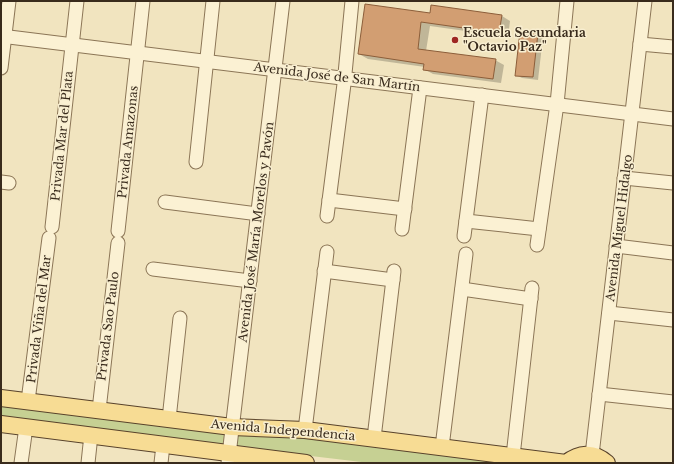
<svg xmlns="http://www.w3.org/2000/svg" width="674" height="464" font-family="'Libre Baskerville',serif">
  <rect width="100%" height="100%" fill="#f1e4bf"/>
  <g fill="#c6d093">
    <path d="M 1,405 L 226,431 L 223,445 L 1,417 Z"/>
    <path d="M 237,433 L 304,436 L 521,463 L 370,463 L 235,447 Z"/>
  </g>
  <g fill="#0003">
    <path d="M 431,14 L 502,16 L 510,21 L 508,37 L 430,26 L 426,51 L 495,60 L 504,65 L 501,83 L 433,74 L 424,69 L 425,67 L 368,59 L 359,54 Z"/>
    <path d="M 538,34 L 543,37 L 538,80 L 522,78 L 516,75 Z"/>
  </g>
  <g fill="#d29e72" stroke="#8c5e3a">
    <path d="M 365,4 L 430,13 L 431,5 L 502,15 L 499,33 L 421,22 L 418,49 L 496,59 L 493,79 L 423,70 L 424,64 L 358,54 Z"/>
    <path d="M 520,31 L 538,33 L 533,77 L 515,76 Z"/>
  </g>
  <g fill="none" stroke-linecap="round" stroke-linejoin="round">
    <g stroke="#8b7556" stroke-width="15">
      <g id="minor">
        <path d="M 1,36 L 673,119"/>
        <path d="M 640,44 L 673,47"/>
        <path d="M 1,68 L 9,1"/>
        <path d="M 196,162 L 213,1"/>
        <path d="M 624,178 L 673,183"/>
        <path d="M 1,182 L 9,183"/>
        <path d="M 329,200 L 405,209"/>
        <path d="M 165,202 L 258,214"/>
        <path d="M 327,216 L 344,84 L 352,1"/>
        <path d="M 466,221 L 539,229"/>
        <path d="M 52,227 L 77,1"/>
        <path d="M 402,229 L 420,88"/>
        <path d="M 118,231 L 143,1"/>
        <path d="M 464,236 L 482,95"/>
        <path d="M 537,245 L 557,104 L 567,1"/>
        <path d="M 616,246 L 673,253"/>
        <path d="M 153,269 L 250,281"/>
        <path d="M 324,271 L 393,280"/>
        <path d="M 462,289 L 531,299"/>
        <path d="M 609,313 L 673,320"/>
        <path d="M 599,394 L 673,402"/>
        <path d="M 28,401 L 49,238"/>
        <path d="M 99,410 L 118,243"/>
        <path d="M 169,419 L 180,318"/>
        <path d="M 305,430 L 327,252"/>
        <path d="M 374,438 L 394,271"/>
        <path d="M 442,447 L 466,254"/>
        <path d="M 592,455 L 645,1"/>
        <path d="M 513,456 L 532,288"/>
        <path d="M 21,463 L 26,427"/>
        <path d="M 88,463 L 91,435"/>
        <path d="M 161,463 L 163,445"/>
        <path d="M 228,463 L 283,1"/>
      </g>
    </g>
    <g stroke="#58422b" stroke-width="18">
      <g id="major">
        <path d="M 1,398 L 232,427 L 305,430 L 566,463 C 579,453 593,451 607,463"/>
        <path d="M 1,424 L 306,463"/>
      </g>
    </g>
    <use href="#minor" stroke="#fbf1d3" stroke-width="13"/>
    <use href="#major" stroke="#f7dc94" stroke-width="16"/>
  </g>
  <circle fill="#9e2622" stroke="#f8eed0" stroke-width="1.5" cx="455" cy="40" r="4"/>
  <g text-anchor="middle" stroke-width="3" stroke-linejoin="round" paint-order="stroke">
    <g font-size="12" font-weight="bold" fill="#392b1c" stroke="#f8eed0" text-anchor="start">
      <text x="463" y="37">Escuela Secundaria<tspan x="463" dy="14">"Octavio Paz"</tspan></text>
    </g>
    <g font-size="12" fill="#392b1c" stroke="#f8eed0">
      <text transform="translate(337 77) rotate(7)" y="4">Avenida José de San Martín</text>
      <text transform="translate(62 136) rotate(-84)" y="4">Privada Mar del Plata</text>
      <text transform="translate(128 142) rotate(-84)" y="4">Privada Amazonas</text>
      <text transform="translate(619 228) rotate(-83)" y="4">Avenida Miguel Hidalgo</text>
      <text transform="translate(256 232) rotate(-83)" y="4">Avenida José María Morelos y Pavón</text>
      <text transform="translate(39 319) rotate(-83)" y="4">Privada Viña del Mar</text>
      <text transform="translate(108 326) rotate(-83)" y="4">Privada Sao Paulo</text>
      <text transform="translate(283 430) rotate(5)" y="4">Avenida Independencia</text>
    </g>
  </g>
  <rect width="674" height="464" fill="none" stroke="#392b1c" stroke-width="4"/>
</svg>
